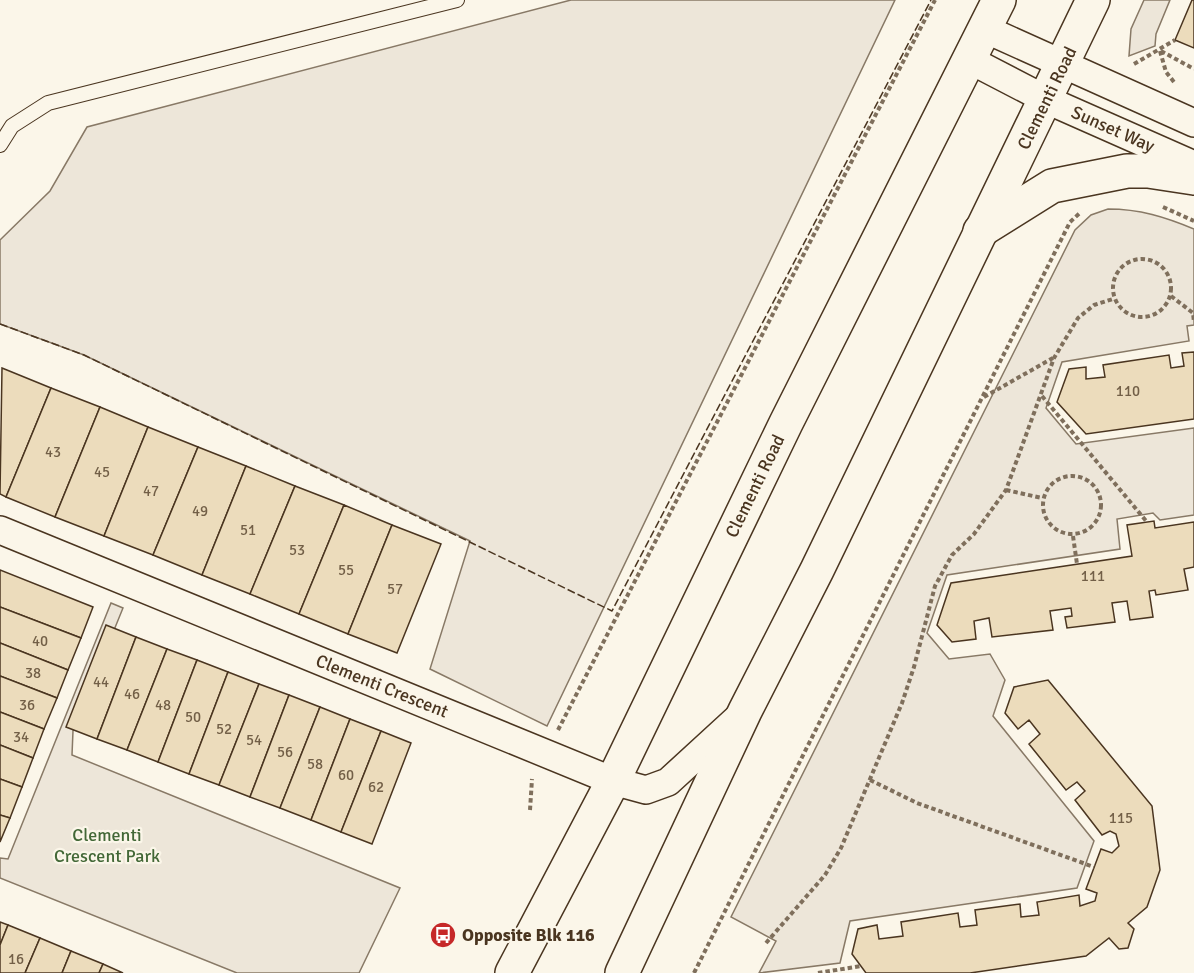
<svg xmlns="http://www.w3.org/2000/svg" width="1194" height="973" font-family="Signika,sans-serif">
  <rect width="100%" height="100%" fill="#fbf6e9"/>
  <g fill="#ede6d9" stroke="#887966" stroke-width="1.5">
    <path d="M 571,0 L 895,0 L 547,726 L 430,669 L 470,541 L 84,355 L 0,324 L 0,240 L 50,191 L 87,127 Z"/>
    <path d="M 1144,0 L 1170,0 L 1156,34 L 1155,46 L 1129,56 L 1131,29 Z"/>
    <path d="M 1108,209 C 1140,209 1165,217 1194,229 L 1194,325 L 1187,326 L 1189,341 L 1062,362 L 1046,408 L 1076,444 L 1194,428 L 1194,515 L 1160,520 L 1153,513 L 1117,519 L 1120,549 L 947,575 L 927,633 L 949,659 L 990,654 L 1005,680 L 993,716 L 1094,841 L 1077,888 L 850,921 L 840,963 L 759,973 L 776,941 L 731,917 L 1075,230 L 1091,215 Z"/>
    <path d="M 111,603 L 123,608 L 73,731 L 72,755 L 400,888 L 359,973 L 237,973 L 0,878 L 0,858 L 8,859 Z"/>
  </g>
  <g fill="#ecdcbc" stroke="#4a3520" stroke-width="1.5">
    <path d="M 1192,0 L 1194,0 L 1194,48 L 1175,40 Z"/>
    <path d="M 1194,352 L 1194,419 L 1086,434 L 1057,402 L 1069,369 L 1086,367 L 1086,379 L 1105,377 L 1103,365 L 1169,355 L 1171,368 L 1184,366 L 1182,353 Z"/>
    <path d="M 2,368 L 51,388 L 6,497 L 0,494 Z"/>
    <path d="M 51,388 L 100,407 L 55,517 L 6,497 Z"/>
    <path d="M 100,407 L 148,427 L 104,536 L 55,517 Z"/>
    <path d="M 148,427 L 198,447 L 153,555 L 104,536 Z"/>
    <path d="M 198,447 L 246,466 L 202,575 L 153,555 Z"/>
    <path d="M 246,466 L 295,486 L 250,594 L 202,575 Z"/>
    <path d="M 295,486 L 344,505 L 299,614 L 250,594 Z"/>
    <path d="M 344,505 L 392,525 L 348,634 L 299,614 Z"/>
    <path d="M 1154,521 L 1155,528 L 1194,522 L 1194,567 L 1184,569 L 1188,590 L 1156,595 L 1155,590 L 1149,591 L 1153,617 L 1130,620 L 1127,601 L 1112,603 L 1115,622 L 1067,628 L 1065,617 L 1072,616 L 1071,608 L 1050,611 L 1053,630 L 992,637 L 989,618 L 974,621 L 976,639 L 952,642 L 937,625 L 951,583 L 1132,556 L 1127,525 Z"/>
    <path d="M 392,525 L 441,544 L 397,653 L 348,634 Z"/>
    <path d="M 0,570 L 93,607 L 81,638 L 0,607 Z"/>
    <path d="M 0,607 L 81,638 L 68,670 L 0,643 Z"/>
    <path d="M 106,625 L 136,637 L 97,739 L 66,727 Z"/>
    <path d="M 136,637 L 167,649 L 127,750 L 97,739 Z"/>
    <path d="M 0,643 L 68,670 L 57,698 L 0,676 Z"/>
    <path d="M 167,649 L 197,660 L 158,762 L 127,750 Z"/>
    <path d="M 197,660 L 228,672 L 189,774 L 158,762 Z"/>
    <path d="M 228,672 L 259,684 L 219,785 L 189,774 Z"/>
    <path d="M 0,676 L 57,698 L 44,729 L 0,712 Z"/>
    <path d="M 1048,680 L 1152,806 L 1160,870 L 1147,907 L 1128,923 L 1134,929 L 1128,948 L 1119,949 L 1109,938 L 1086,956 L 970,973 L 866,973 L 852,954 L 858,929 L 877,925 L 879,939 L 903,936 L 901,922 L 958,913 L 960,927 L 977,925 L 975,910 L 1020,904 L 1021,917 L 1039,915 L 1037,902 L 1079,895 L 1080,906 L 1095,901 L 1097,893 L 1086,889 L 1101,849 L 1112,853 L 1119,846 L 1116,834 L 1110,831 L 1102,835 L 1075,800 L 1085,791 L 1077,782 L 1066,790 L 1029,744 L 1040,734 L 1029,720 L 1018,729 L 1005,713 L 1014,687 Z"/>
    <path d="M 259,684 L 289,695 L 250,797 L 219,785 Z"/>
    <path d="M 289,695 L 320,707 L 280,808 L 250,797 Z"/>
    <path d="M 320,707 L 350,719 L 311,820 L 280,808 Z"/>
    <path d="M 0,712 L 44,729 L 33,758 L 0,745 Z"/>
    <path d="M 350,719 L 381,731 L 341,832 L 311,820 Z"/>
    <path d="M 381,731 L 411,743 L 372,844 L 341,832 Z"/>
    <path d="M 0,745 L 33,758 L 22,787 L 0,779 Z"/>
    <path d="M 0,779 L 22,787 L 10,818 L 0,815 Z"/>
    <path d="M 0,815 L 10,818 L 0,842 Z"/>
    <path d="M 0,922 L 8,925 L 0,945 Z"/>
    <path d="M 8,925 L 40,938 L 25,973 L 0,973 L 0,945 Z"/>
    <path d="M 40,938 L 71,951 L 62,973 L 25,973 Z"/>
    <path d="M 71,951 L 103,964 L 99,973 L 62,973 Z"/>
    <path d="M 103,964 L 123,973 L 99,973 Z"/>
  </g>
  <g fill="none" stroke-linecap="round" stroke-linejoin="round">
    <g stroke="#4a3520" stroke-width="16">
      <path id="lane" d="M 0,145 L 12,126 L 48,103 L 457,0"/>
    </g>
    <g stroke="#4a3520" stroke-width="30">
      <g id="street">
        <path d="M 985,29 L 1194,123"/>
        <path d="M 968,59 L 1047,100 L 1194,165"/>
        <path d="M 0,530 L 613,781 L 646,790 L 668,782 L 740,716"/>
      </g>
    </g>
    <g stroke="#4a3520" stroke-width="36">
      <g id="primary">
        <path d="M 980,231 L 1052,186 L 1127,171 L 1148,171 L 1194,178"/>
        <path d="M 512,973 L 613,781 L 786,423 L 999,0"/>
        <path d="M 622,973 L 745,711 L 817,570 L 1093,0"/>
      </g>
    </g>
    <g stroke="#7f6f5c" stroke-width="4" stroke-dasharray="4.5 3" stroke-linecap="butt">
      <path d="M 1160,51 L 1166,72 L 1174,82"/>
      <path d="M 1161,51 L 1194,69"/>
      <path d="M 1134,64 L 1175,40"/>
      <path d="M 1163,207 L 1194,221"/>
      <circle cx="1142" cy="288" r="29"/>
      <path d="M 1171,296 L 1193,313 L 1194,322"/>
      <path d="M 1042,396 L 1147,522"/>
      <path d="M 984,397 L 1053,358"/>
      <circle cx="1072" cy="505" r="29"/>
      <path d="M 1006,490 L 1042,498"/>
      <path d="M 1073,536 L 1077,564"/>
      <path d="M 558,730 L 935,0"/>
      <path d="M 870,780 L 917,803 L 1094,867"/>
      <path d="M 530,810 L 532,779"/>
      <path d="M 766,943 L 825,875 L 841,848 L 902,703 L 914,667 L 935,586 L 952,555 L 974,534 L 1006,490 L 1054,358 L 1078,318 L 1094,305 L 1113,299"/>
      <path d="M 694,973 L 1070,222 L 1081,212"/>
      <path d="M 818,973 L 861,966"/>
    </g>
    <use href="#lane" stroke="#fbf6e9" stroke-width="14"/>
    <use href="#street" stroke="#fbf6e9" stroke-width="27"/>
    <use href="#primary" stroke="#fbf6e9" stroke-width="33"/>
    <path stroke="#4a3520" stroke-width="1.5" stroke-dasharray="8 3" stroke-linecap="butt" d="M 0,324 L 84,355 L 612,611 L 931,0"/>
  </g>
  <defs>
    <g id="bus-disc" transform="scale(1.35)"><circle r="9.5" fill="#c62828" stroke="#fbf6e9"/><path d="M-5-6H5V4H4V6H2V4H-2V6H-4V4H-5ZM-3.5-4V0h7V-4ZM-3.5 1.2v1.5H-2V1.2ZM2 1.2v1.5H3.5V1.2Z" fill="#fff"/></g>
  </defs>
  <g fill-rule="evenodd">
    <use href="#bus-disc" x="443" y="935"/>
  </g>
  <g text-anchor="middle" stroke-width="4.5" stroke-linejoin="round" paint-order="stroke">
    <g font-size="15" fill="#725f47">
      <text x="1128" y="396">110</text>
      <text x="53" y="457">43</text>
      <text x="102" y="477">45</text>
      <text x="151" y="496">47</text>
      <text x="200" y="516">49</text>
      <text x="248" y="535">51</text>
      <text x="297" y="555">53</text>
      <text x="346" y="575">55</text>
      <text x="1093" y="581">111</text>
      <text x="395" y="594">57</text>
      <text x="40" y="646">40</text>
      <text x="33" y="678">38</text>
      <text x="101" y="687">44</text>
      <text x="132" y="699">46</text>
      <text x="27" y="710">36</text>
      <text x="163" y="710">48</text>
      <text x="193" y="722">50</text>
      <text x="224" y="734">52</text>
      <text x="21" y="742">34</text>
      <text x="254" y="745">54</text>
      <text x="285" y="757">56</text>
      <text x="315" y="769">58</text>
      <text x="346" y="780">60</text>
      <text x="376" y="792">62</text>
      <text x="1121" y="823">115</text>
      <text x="16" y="964">16</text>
    </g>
    <g font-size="18" fill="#4a3520" stroke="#fbf6e9">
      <text transform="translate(1047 98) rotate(-64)" y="6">Clementi Road</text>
      <text transform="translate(1113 129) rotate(24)" y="6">Sunset Way</text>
      <text transform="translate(755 486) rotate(-64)" y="6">Clementi Road</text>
      <text transform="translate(382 686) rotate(22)" y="6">Clementi Crescent</text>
    </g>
    <g font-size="18" fill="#436837" stroke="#fbf6e9">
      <text x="107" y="841">Clementi<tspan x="107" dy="21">Crescent Park</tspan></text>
    </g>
    <g font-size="18" font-weight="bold" fill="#4a3520" stroke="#fbf6e9" text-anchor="start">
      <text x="462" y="941">Opposite Blk 116</text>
    </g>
  </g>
</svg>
